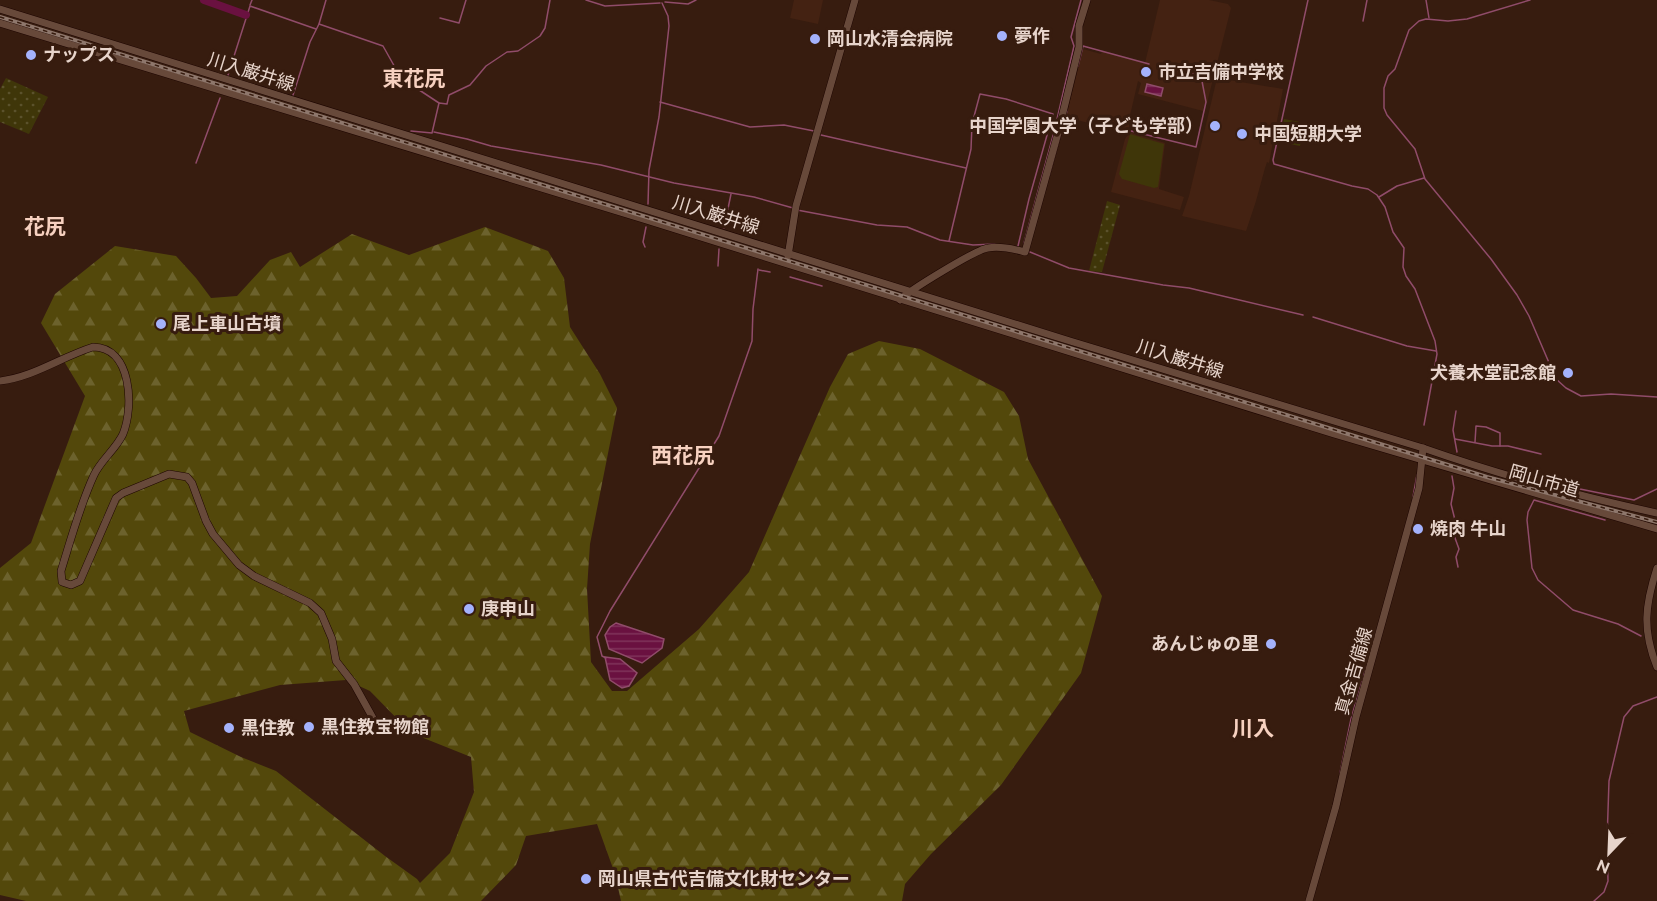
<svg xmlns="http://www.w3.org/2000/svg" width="1657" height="901" font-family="Raleway,'Noto Sans JP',sans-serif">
  <defs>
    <pattern id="forest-firs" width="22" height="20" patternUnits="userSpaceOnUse" patternTransform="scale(1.5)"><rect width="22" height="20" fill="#53480b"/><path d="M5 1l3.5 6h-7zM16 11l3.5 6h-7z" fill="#6c622d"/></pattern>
    <pattern id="park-dots" width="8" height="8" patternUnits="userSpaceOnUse" patternTransform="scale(1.5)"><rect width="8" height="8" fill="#3f3609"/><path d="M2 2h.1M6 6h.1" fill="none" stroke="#5b522c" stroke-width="1.8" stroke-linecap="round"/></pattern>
    <pattern id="water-rules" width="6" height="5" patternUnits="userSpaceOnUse" patternTransform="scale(1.5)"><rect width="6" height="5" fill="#6a1140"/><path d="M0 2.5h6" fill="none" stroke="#7f335a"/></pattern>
  </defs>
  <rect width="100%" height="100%" fill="#371c0f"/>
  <g fill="#442212">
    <path d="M 794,0 L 823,0 L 818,24 L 790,18 Z"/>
    <path d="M 1160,0 L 1209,0 L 1228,4 L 1231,8 L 1207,103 L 1205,103 L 1203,111 L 1138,94 L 1141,83 L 1138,81 L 1129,120 L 1129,128 L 1126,133 L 1066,117 L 1083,49 L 1101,54 L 1102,51 L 1145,63 Z"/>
    <path d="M 1217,78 L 1283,89 L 1269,163 L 1267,162 L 1265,168 L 1256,201 L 1246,231 L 1182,216 L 1189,196 Z"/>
    <path d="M 1130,132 L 1165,143 L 1159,189 L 1184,197 L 1180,210 L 1111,192 L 1125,139 Z"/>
  </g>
  <g fill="#3f3609">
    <path d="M 1284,119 L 1305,123 L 1300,146 L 1279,142 Z"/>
    <path d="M 1130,134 L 1164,144 L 1158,187 L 1154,188 L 1122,179 L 1119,174 Z"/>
  </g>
  <path fill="url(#forest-firs)" fill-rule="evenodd" d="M 485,227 L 548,251 L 564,278 L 570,327 L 600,374 L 617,408 L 590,544 L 587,589 L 591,662 L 612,691 L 627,691 L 699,629 L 749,572 L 830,387 L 848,354 L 879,341 L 920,349 L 1004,392 L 1019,416 L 1028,459 L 1102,596 L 1081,673 L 1001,785 L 931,854 L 905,884 L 902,901 L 621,901 L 615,874 L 597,824 L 526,836 L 516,865 L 481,901 L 26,901 L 0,895 L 0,568 L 31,543 L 85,396 L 41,323 L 55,294 L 115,246 L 176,256 L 196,278 L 211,298 L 237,296 L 270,260 L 291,252 L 300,267 L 352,234 L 409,255 ZM 346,680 L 370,691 L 411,733 L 471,757 L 474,792 L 450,853 L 420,883 L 417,879 L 385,856 L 276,771 L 241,757 L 190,732 L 184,711 L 280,685 Z"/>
  <g fill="url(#park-dots)">
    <path d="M 6,78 L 48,97 L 29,134 L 0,122 L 0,89 Z"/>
    <path d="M 1107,201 L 1120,205 L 1102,272 L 1089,271 Z"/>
  </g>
  <g fill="url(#water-rules)" stroke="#904c6a" stroke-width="1.5">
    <path d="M 1147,84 L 1163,88 L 1161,96 L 1145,92 Z"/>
    <path d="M 616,623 L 664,639 L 662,648 L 642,663 L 609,649 L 605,635 L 610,627 Z"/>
    <path d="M 605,657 L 620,659 L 637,673 L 629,686 L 622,688 L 610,680 Z"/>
  </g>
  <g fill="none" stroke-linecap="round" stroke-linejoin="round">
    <g stroke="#904c6a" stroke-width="1.5">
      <path d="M 586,0 L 605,6 L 660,3"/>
      <path d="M 1308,0 L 1273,160 L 1274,164 L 1352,186 L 1368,189 L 1377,195 L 1385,207 L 1393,232 L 1404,248 L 1403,267 L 1406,276 L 1415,289 L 1435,341 L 1437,354 L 1424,425"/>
      <path d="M 1426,0 L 1429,18"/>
      <path d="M 1530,0 L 1467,19 L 1448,21 L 1426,19 L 1419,21 L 1409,30 L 1395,69 L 1388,76 L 1384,88 L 1384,108 L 1387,115 L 1415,149 L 1425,179 L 1491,259 L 1517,295 L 1529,316 L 1556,379 L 1566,388 L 1581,396 L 1611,394 L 1657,397"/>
      <path d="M 665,2 L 688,4 L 696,0"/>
      <path d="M 250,5 L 252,0"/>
      <path d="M 440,18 L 459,23 L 466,0"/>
      <path d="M 1363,21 L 1367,0"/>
      <path d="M 319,24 L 383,46 L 401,78 L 439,103"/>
      <path d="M 1078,66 L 1083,46 L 1149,64"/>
      <path d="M 1171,69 L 1188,73"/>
      <path d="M 228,75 L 250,6 L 316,29"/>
      <path d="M 293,95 L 310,42 L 319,24 L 326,0"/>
      <path d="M 660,102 L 750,127 L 784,125 L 814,131"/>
      <path d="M 411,131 L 432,133 L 439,103 L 447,104 L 449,95 L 470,85 L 486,66 L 507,52 L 518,51 L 540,36 L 545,28 L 550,0"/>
      <path d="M 1131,131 L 1196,147 L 1206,102 L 1201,76 L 1192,74"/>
      <path d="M 434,132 L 467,139 L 491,146 L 601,165 L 674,183 L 754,197 L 793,208"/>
      <path d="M 821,135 L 966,168"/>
      <path d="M 196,163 L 220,98"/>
      <path d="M 1049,176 L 1067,111"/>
      <path d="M 1379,197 L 1397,186 L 1424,178"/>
      <path d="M 648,204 L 649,170 L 659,117 L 669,26 L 668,16 L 662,3"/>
      <path d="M 797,210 L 877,225 L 907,227 L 940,240 L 973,245 L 995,244"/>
      <path d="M 724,228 L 731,194"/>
      <path d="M 949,241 L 971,149 L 972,124 L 980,94 L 1006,99 L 1053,114 L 1029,199 L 1018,246"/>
      <path d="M 1024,243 L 1054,132 L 1074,46 L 1071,37 L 1081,0"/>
      <path d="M 645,247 L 643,242 L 646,227"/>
      <path d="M 1030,252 L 1069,268 L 1163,285 L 1189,288 L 1303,315"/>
      <path d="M 718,266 L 719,249"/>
      <path d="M 759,270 L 770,272"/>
      <path d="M 790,277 L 822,286"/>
      <path d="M 1313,317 L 1407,346 L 1436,351"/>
      <path d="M 1456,411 L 1453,430 L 1457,452"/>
      <path d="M 1455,439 L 1492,446 L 1508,446 L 1541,454"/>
      <path d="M 1475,442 L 1476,426 L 1486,427 L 1500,433 L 1500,446"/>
      <path d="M 1517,472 L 1580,489 L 1634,500 L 1657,489"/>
      <path d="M 1452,476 L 1454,488 L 1451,504 L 1456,524 L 1455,538 L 1459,549 L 1456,557 L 1458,567"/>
      <path d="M 1413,497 L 1417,475"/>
      <path d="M 1605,520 L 1534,500 L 1528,512 L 1527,520 L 1532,568 L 1538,580 L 1573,610 L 1618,624 L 1641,636"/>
      <path d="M 606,658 L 602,656 L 597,637 L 610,611 L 719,436 L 752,341 L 753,309 L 758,269"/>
      <path d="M 1340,773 L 1351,719 L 1366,667"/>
      <path d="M 1594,901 L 1604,892 L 1608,881 L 1607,841 L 1609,781 L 1624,717 L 1633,706 L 1657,697"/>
    </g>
    <path stroke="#6a1140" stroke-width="8" d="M 204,0 L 246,15"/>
    <g stroke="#1d0500" stroke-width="8">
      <g id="secondary">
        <path d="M 0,9 L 1070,341 L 1423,448 C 1500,475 1578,496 1657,513"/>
        <path d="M 0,23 L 643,219 L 1334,434 L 1657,529"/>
        <path d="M 788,256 L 796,206 L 855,0"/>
        <path d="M 900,300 C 908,291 977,249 988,248 C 999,246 1014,249 1025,252 L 1058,133 L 1079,47 L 1079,26 L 1087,0"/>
        <path d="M 0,381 C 34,377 61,357 93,347 C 132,347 134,407 123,434 C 116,449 101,460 94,475 C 80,505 71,539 61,571 L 62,582 L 71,585 L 80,581 L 116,498 L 123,493 L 169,474 L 187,477 L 192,483 L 206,521 L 213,534 L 239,565 L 254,576 L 310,603 L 321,613 L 332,639 L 336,661 L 354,684 L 374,720"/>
        <path d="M 1657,568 C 1645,605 1642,630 1657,667"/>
        <path d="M 1309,901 L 1336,806 L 1356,717 L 1419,488 L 1423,448"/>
      </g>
    </g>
    <use href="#secondary" stroke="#67493a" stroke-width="7"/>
    <g stroke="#8e776c" stroke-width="4">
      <path id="rail" d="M 0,17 L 1487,477 L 1657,522"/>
    </g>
    <use href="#rail" stroke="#371c0f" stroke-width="1.5" stroke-dasharray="4.5" stroke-linecap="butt"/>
  </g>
  <g fill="#a4b2fc" stroke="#371c0f" stroke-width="2">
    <circle cx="1002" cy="36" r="6"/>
    <circle cx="815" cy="39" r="6"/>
    <circle cx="31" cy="55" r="6"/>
    <circle cx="1146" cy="72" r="6"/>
    <circle cx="1215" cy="126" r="6"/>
    <circle cx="1242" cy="134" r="6"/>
    <circle cx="161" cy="324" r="6"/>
    <circle cx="1568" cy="373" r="6"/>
    <circle cx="1418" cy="529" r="6"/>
    <circle cx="469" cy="609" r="6"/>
    <circle cx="1271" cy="644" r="6"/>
    <circle cx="309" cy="727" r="6"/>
    <circle cx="229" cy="728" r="6"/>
    <circle cx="586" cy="879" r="6"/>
  </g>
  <g text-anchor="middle" stroke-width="6" stroke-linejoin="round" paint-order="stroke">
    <g font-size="18" font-weight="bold" fill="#e7d4cb" stroke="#371c0f" text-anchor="start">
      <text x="1014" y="42">夢作</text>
      <text x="827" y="45">岡山水清会病院</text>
      <text x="43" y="61">ナップス</text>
      <text x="1158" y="78">市立吉備中学校</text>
      <text x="1203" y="132" text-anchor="end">中国学園大学（子ども学部）</text>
      <text x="1254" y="140">中国短期大学</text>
      <text x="173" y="330">尾上車山古墳</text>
      <text x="1556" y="379" text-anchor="end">犬養木堂記念館</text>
      <text x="1430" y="535">焼肉 牛山</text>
      <text x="481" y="615">庚申山</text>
      <text x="1259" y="650" text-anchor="end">あんじゅの里</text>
      <text x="321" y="733">黒住教宝物館</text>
      <text x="241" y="734">黒住教</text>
      <text x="598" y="885">岡山県古代吉備文化財センター</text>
    </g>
    <g font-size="18" fill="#e7d4cb" stroke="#371c0f">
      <text transform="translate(251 72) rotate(17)" y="6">川入巌井線</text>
      <text transform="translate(716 215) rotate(17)" y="6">川入巌井線</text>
      <text transform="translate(1180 359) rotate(17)" y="6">川入巌井線</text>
      <text transform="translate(1544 481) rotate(16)" y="6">岡山市道</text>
      <text transform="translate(1354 671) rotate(-74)" y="6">真金吉備線</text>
    </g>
    <g font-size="21" font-weight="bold" fill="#f7d1c0" stroke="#371c0f">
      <text x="414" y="86">東花尻</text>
      <text x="45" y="234">花尻</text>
      <text x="683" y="463">西花尻</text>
      <text x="1253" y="736">川入</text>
    </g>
  </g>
  <g transform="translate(1609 853) rotate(203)" stroke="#371c0f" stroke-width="4.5" paint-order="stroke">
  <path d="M0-4.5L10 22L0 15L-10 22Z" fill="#e7d4cb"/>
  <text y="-9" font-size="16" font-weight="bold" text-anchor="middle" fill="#e7d4cb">N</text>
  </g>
</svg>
